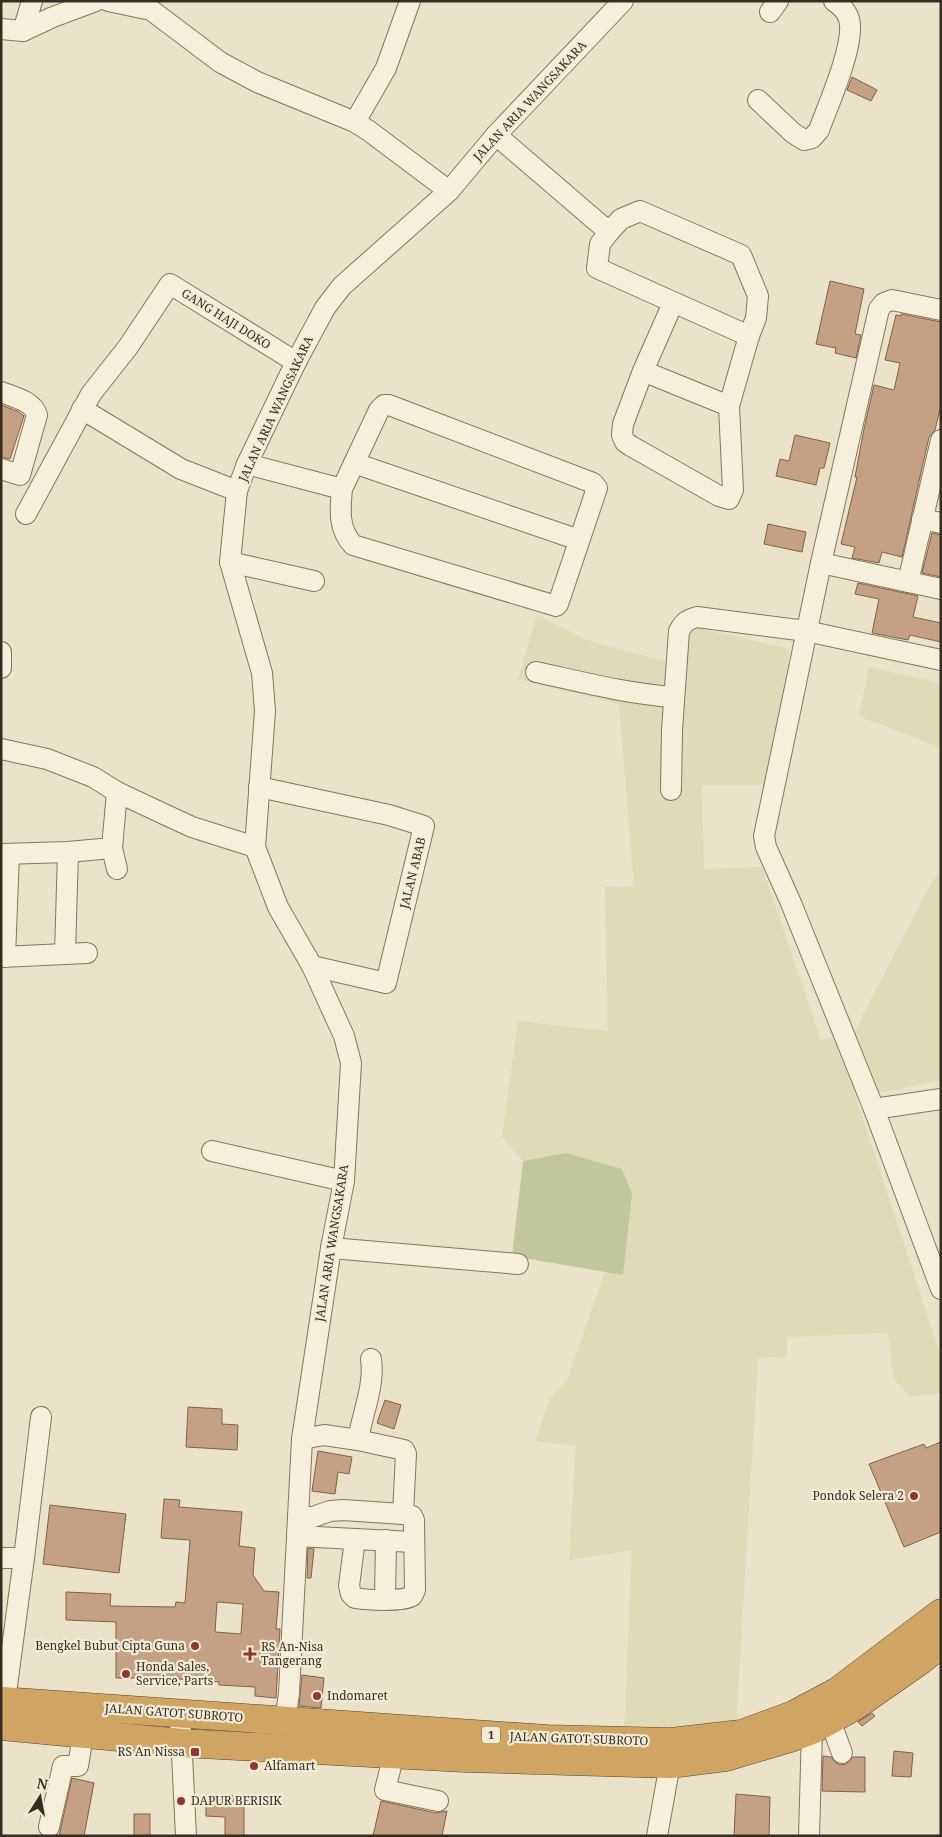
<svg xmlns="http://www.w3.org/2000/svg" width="942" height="1837" font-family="'Noto Serif',serif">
  <rect width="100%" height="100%" fill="#eae2c9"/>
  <g fill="#dfdab7">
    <path d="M 537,615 L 586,640 L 671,663 L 680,624 L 790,649 L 767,785 L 702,785 L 704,869 L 762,867 L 821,1040 L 854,1033 L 926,892 L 941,869 L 941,1080 L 856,1098 L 941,1357 L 941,1393 L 910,1397 L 893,1378 L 888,1333 L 787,1337 L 787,1357 L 758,1358 L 736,1724 L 624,1734 L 632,1550 L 569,1560 L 576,1446 L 535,1441 L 550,1399 L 567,1380 L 605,1272 L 623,1274 L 566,1153 L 523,1161 L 502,1137 L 518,1021 L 608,1031 L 605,887 L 634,886 L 619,704 L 518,679 Z"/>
    <path d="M 869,667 L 941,683 L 941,748 L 859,716 Z"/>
  </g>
  <path fill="#c1c79d" d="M 566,1153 L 622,1169 L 632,1194 L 623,1275 L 512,1256 L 523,1161 Z"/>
  <g fill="#c4a182" stroke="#816147" fill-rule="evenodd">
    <path d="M 852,77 L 877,90 L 871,101 L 847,90 Z"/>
    <path d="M 830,281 L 864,289 L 855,334 L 861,335 L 856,358 L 835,353 L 836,348 L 816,344 Z"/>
    <path d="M 901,314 L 941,322 L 941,405 L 935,430 L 929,437 L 902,557 L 882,552 L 879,563 L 852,558 L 855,547 L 841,544 L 857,477 L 855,477 L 864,429 L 874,385 L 894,390 L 900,363 L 885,360 L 896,315 L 901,316 Z"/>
    <path d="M 1,405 L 17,411 L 24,416 L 10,459 L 1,457 Z"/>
    <path d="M 795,435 L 830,443 L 824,468 L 820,468 L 816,485 L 776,476 L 780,459 L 789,461 Z"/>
    <path d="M 768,524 L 806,532 L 802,552 L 764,544 Z"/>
    <path d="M 932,533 L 941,535 L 941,577 L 922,573 Z"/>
    <path d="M 858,583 L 918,596 L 913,617 L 941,623 L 941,642 L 910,635 L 908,640 L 872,633 L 879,599 L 855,594 Z"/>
    <path d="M 385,1400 L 401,1405 L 394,1429 L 377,1423 Z"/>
    <path d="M 188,1407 L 222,1409 L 222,1424 L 238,1425 L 237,1450 L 186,1447 Z"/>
    <path d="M 941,1442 L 941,1532 L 904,1547 L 869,1464 L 924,1444 L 926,1448 Z"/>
    <path d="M 318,1451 L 352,1457 L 349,1474 L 338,1472 L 335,1494 L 312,1491 Z"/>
    <path d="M 164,1499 L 180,1500 L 179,1507 L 242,1512 L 239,1546 L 255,1548 L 253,1575 L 264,1591 L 279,1592 L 276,1629 L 280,1629 L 276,1698 L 255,1696 L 255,1687 L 219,1685 L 219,1682 L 166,1678 L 116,1678 L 116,1622 L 66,1620 L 66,1592 L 111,1594 L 110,1606 L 175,1607 L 176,1602 L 185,1603 L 190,1540 L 161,1538 ZM 217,1602 L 243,1604 L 241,1634 L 215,1632 Z"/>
    <path d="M 50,1505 L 126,1514 L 119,1573 L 43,1564 Z"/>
    <path d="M 308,1548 L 314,1549 L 311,1578 L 307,1578 Z"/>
    <path d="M 302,1675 L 324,1678 L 321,1708 L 299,1706 Z"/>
    <path d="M 872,1713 L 875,1716 L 862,1726 L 858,1722 Z"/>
    <path d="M 894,1751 L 913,1753 L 911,1777 L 892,1776 Z"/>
    <path d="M 823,1756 L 831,1757 L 835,1762 L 840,1765 L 846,1764 L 853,1757 L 865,1757 L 865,1792 L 822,1791 Z"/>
    <path d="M 72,1778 L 94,1783 L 84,1836 L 59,1836 Z"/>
    <path d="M 736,1794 L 770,1797 L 769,1836 L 734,1836 Z"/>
    <path d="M 206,1795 L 244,1796 L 244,1836 L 225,1836 L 225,1817 L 206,1816 Z"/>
    <path d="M 381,1801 L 436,1813 L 447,1811 L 442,1836 L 373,1836 Z"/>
    <rect x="134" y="1814" width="16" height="22"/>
  </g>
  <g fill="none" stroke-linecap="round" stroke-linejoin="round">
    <g stroke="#85755f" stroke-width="22">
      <g id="minor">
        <path d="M 108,1 L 151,10 L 220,62 L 257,82 L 355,122 L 369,131 L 449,191"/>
        <path d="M 770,12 L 778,1"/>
        <path d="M 1,29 L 23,31 L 53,17 L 96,1"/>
        <path d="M 23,31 L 32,1"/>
        <path d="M 758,100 L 793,133 L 804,140 L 812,138 L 819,130 C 828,105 856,43 849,19 C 847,12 840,5 834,1"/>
        <path d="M 355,122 L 386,68 L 410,1"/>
        <path d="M 496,135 L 609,232 L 600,244 L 597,268 L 749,336 L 729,406 L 733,490 L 729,499 L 719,496 L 631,446 L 625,442 L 622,435 L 623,424 L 643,371 L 673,303"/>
        <path d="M 609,232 L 621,219 L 640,211 L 741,255 L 758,296 L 756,318 L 749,336"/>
        <path d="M 941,310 L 892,300 L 884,303 L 879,309 L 821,563 L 764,836 L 766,847 L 791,903 L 874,1109 L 941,1289"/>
        <path d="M 643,371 L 729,406"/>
        <path d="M 1,392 C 14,397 33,401 37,415 L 20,475 L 1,469"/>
        <path d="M 82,409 L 181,469 L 237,491"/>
        <path d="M 354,463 L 579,540"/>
        <path d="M 247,464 L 342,489 L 379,410 L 384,405 L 389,405 L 593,483 L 597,488 L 558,604 L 556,606 L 353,545 C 338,529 340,509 342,489"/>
        <path d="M 26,514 L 91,394 L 128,347 L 170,284 L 296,362"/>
        <path d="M 922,519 L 941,523"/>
        <path d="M 230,562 L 314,581"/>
        <path d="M 821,563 L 941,589"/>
        <path d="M 908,582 L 941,440"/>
        <path d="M 1,652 L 1,668"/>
        <path d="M 536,672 C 582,682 627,694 674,697"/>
        <path d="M 1,749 L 47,759 L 93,777 L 117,792 L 166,815 L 192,827 L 255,847"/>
        <path d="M 259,787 L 389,815 L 424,826 L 386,983 L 312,966"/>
        <path d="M 671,790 L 672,730 L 679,631 C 684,622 687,620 697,617 L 806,631 L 941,660"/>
        <path d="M 117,792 L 112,848 L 117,869"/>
        <path d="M 1,854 L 68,852 L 112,848"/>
        <path d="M 65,953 L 68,852"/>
        <path d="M 1,957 L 87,953"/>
        <path d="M 5,957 L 9,854"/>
        <path d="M 874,1109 L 941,1099"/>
        <path d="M 212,1151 L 344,1181"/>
        <path d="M 331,1248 L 518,1264"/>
        <path d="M 302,1439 L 324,1435 L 358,1440 C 362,1414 375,1386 371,1359"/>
        <path d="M 358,1440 L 404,1450 L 406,1454 L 403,1514"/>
        <path d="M 298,1517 L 313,1517 L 330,1511 L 343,1510 L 403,1514 L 412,1516 L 414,1520 L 415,1590 L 412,1596 C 402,1602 367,1600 355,1598 L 351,1594 L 349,1586 L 355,1539"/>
        <path d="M 297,1536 L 413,1542"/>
        <path d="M 1,1558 L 24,1558 L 5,1701"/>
        <path d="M 24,1558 L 41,1417"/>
        <path d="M 385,1599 L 386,1540"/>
        <path d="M 180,1714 L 186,1836"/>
        <path d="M 830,1720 L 842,1753"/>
        <path d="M 285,1721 L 289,1693 L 302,1439 L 331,1248 L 344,1181 L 351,1063 L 344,1036 L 312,966 L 278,907 L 255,847 L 265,711 L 262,673 L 230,562 L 237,491 L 247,464 L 296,362 L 325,308 L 342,286 L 449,191 L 496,135 L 623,1"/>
        <path d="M 394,1754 L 385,1790 L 438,1801"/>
        <path d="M 49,1827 L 63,1766 L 78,1766 L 83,1735"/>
        <path d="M 657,1836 L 670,1764 L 670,1751"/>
        <path d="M 809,1836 L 812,1730"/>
      </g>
    </g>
    <g stroke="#534333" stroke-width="29">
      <g id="highway">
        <path d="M 1,1701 L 547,1739 L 671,1742 L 741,1734 L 793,1715 L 838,1691 L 941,1613"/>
        <path d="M 1,1726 L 182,1743 L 464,1758 L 670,1764 L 726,1757 L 790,1738 L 812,1730 L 855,1706 L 921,1660 L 941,1644"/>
      </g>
    </g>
    <use href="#minor" stroke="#f6efdb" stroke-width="20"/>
    <use href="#highway" stroke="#d0a463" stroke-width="28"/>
  </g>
  <g fill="#8e3835" stroke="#f2ecd7" stroke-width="2">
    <circle cx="914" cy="1496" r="5"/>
    <circle cx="195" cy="1646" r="5"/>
    <path d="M247.5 1646.5h5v5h5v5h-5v5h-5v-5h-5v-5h5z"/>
    <circle cx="126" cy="1674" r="5"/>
    <circle cx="317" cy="1696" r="5"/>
    <rect x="190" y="1747" width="10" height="10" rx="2.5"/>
    <circle cx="254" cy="1766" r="5"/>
    <circle cx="181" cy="1801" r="5"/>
  </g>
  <g text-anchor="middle" stroke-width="4.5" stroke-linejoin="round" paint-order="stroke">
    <rect fill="#f2ecd7" stroke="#6f6658" stroke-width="1" x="482" y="1726.5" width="18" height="17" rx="4"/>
    <g font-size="11" font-weight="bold" fill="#372c21">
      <text x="491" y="1739">1</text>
    </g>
    <g font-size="12" fill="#372c21" stroke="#f2ecd7">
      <text transform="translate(530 101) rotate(-47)" y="4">JALAN ARIA WANGSAKARA</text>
      <text transform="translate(226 319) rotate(32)" y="4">GANG HAJI DOKO</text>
      <text transform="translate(276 409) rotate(-65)" y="4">JALAN ARIA WANGSAKARA</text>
      <text transform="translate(413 873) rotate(-76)" y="4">JALAN ABAB</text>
      <text transform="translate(332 1243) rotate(-81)" y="4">JALAN ARIA WANGSAKARA</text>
      <text transform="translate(174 1713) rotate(4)" y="4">JALAN GATOT SUBROTO</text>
      <text transform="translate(579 1739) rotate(2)" y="4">JALAN GATOT SUBROTO</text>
    </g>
    <g font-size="12" fill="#372c21" stroke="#f2ecd7" text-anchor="start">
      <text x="904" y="1500" text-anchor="end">Pondok Selera 2</text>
      <text x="185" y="1650" text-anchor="end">Bengkel Bubut Cipta Guna</text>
      <text x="261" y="1651">RS An-Nisa<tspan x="261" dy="14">Tangerang</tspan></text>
      <text x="136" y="1671">Honda Sales,<tspan x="136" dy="14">Service, Parts</tspan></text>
      <text x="327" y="1700">Indomaret</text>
      <text x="185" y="1756" text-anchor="end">RS An Nissa</text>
      <text x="264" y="1770">Alfamart</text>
      <text x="191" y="1805">DAPUR BERISIK</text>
    </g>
  </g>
  <rect width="942" height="1837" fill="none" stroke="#372c21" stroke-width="5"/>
  <g transform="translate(40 1797) rotate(11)" stroke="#f2ecd7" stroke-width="4" paint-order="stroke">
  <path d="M0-4L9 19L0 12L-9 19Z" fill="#372c21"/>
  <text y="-8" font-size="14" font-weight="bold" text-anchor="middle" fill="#372c21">N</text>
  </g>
</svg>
